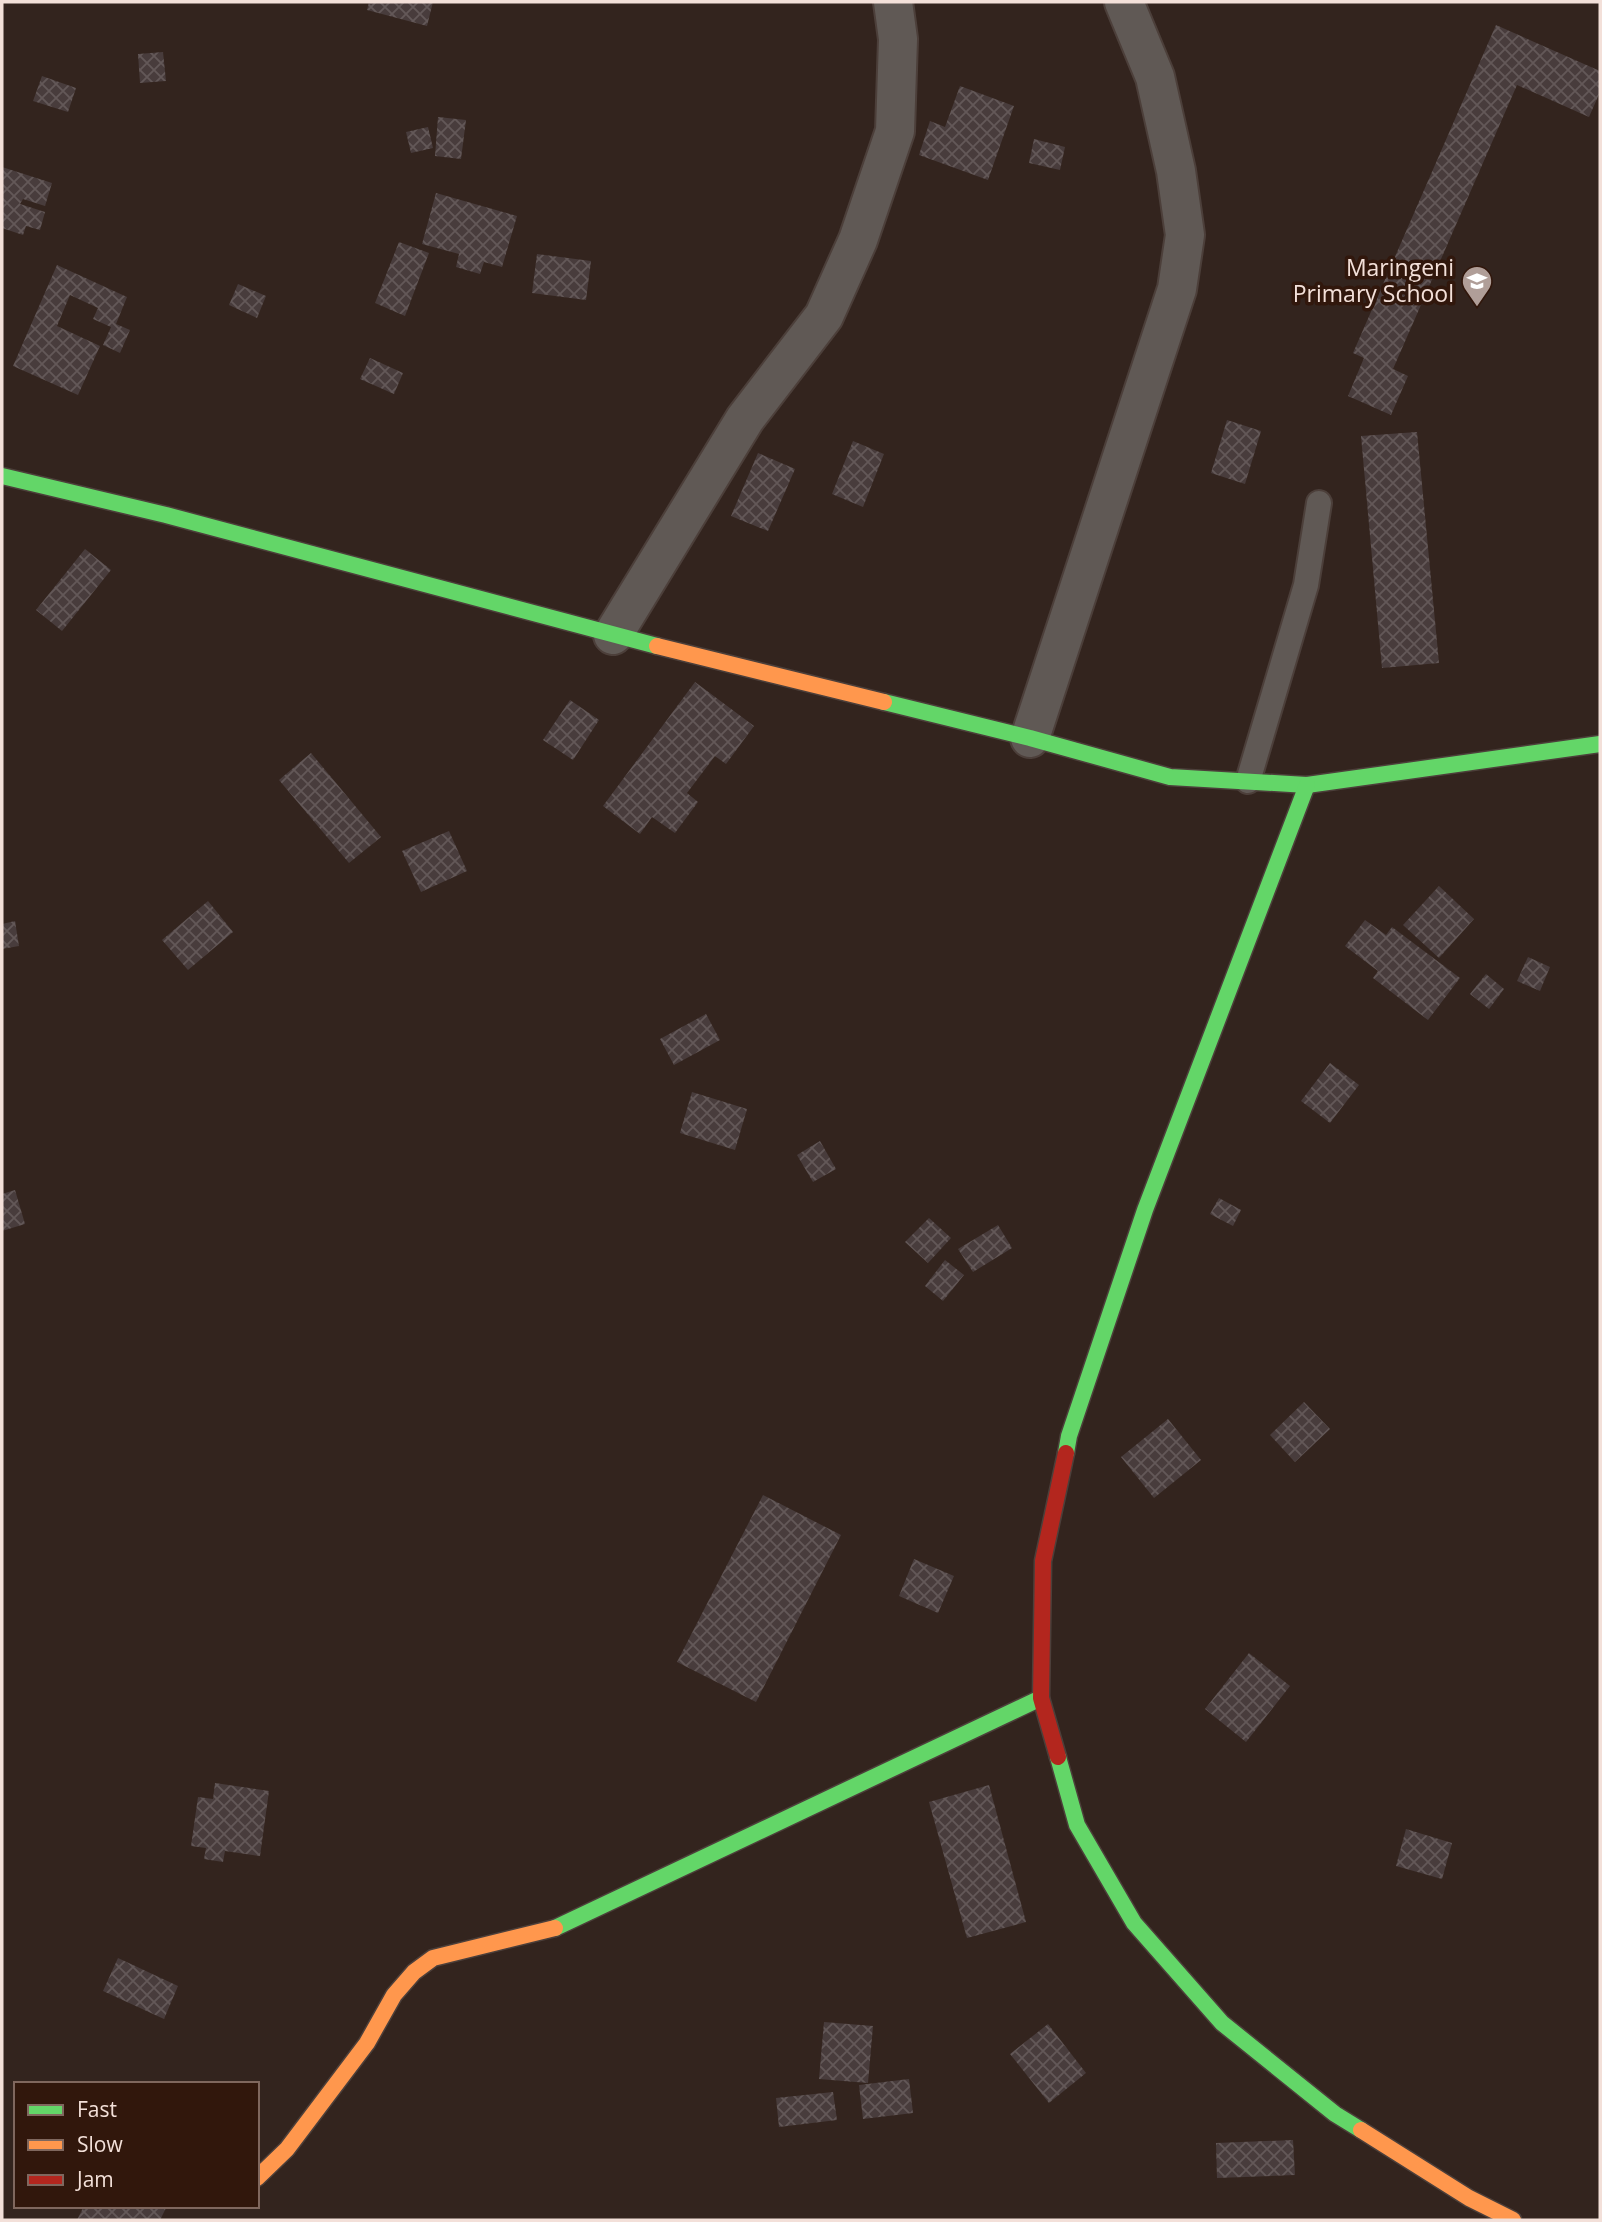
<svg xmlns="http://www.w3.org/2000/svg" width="1602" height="2222" font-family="'Open Sans',sans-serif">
  <defs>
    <pattern id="building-cross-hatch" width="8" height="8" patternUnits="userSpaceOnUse" patternTransform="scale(1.75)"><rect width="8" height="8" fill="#483c3c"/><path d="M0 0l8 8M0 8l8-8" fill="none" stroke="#635858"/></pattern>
  </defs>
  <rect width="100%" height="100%" fill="#33241e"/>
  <g fill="url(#building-cross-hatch)">
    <path d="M 369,2 L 433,2 L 427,26 L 367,10 Z"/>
    <path d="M 1496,25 L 1600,71 L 1600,92 L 1589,117 L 1517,85 L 1393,369 L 1408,376 L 1391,415 L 1348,396 L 1364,358 L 1353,353 Z"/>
    <path d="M 163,52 L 166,81 L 140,83 L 138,54 Z"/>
    <path d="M 42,76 L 76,88 L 68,112 L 33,101 Z"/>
    <path d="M 960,86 L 1014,106 L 988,180 L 919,155 L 930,121 L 945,127 Z"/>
    <path d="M 438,117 L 466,120 L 461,159 L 435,156 Z"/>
    <path d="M 428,127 L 433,148 L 411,153 L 406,132 Z"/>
    <path d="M 1034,139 L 1065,147 L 1060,170 L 1029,163 Z"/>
    <path d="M 2,167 L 52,183 L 45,206 L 23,199 L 20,204 L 45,212 L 40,230 L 26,226 L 23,235 L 2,228 Z"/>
    <path d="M 436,193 L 517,216 L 502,267 L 484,262 L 480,274 L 456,267 L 459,254 L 422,244 Z"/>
    <path d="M 399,242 L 429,253 L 405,316 L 375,303 Z"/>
    <path d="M 537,254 L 591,261 L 586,300 L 532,293 Z"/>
    <path d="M 57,265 L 127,297 L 116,324 L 130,330 L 120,353 L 103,345 L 111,327 L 93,319 L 98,308 L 70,295 L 57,326 L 100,346 L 78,395 L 13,366 Z"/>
    <path d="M 238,284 L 266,296 L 257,318 L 229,305 Z"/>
    <path d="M 370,358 L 403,373 L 394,394 L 360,379 Z"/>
    <path d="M 1227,420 L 1261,431 L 1245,484 L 1211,473 Z"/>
    <path d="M 1417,432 L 1439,663 L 1382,668 L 1361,436 Z"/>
    <path d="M 853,441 L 884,454 L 863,507 L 832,494 Z"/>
    <path d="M 758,453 L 795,469 L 768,531 L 731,516 Z"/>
    <path d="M 85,549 L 111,570 L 62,631 L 36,610 Z"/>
    <path d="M 695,682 L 754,726 L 726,764 L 715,756 L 687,793 L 698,802 L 675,833 L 652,817 L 640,834 L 603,806 Z"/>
    <path d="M 570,700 L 599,720 L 573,760 L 543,740 Z"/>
    <path d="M 311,753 L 381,837 L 349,863 L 279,780 Z"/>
    <path d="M 449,831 L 467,871 L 421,892 L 402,851 Z"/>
    <path d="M 1439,886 L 1474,919 L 1439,958 L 1403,925 Z"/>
    <path d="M 208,901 L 233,932 L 188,970 L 162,940 Z"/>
    <path d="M 1365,920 L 1386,935 L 1392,927 L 1460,978 L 1428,1020 L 1373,978 L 1378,971 L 1345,946 Z"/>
    <path d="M 15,921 L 19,946 L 2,949 L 2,924 Z"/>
    <path d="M 1528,957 L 1550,967 L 1540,991 L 1517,981 Z"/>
    <path d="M 1486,974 L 1504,989 L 1489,1009 L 1470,994 Z"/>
    <path d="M 706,1014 L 720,1040 L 674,1065 L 660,1039 Z"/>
    <path d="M 1330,1063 L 1359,1085 L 1330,1123 L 1301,1101 Z"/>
    <path d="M 692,1092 L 747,1109 L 735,1150 L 680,1133 Z"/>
    <path d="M 820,1141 L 836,1169 L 813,1182 L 797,1155 Z"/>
    <path d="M 15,1190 L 25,1224 L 2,1231 L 2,1194 Z"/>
    <path d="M 1219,1198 L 1241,1210 L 1233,1226 L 1210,1214 Z"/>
    <path d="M 929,1218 L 951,1238 L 928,1263 L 905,1242 Z"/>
    <path d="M 998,1225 L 1012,1248 L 973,1272 L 958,1249 Z"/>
    <path d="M 945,1260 L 964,1275 L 943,1301 L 925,1286 Z"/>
    <path d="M 1304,1402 L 1330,1429 L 1295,1462 L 1270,1435 Z"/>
    <path d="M 1168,1419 L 1201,1460 L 1154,1498 L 1121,1457 Z"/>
    <path d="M 763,1495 L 841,1535 L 756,1702 L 677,1662 Z"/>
    <path d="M 914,1559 L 954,1576 L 938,1613 L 899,1596 Z"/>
    <path d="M 1249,1653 L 1290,1686 L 1246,1742 L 1205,1709 Z"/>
    <path d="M 215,1783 L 269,1791 L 260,1856 L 225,1851 L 223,1862 L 204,1859 L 206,1848 L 191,1846 L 198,1797 L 213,1799 Z"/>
    <path d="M 989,1785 L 1026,1922 L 967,1938 L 929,1802 Z"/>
    <path d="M 1406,1829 L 1452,1843 L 1442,1879 L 1396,1866 Z"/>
    <path d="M 118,1958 L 178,1986 L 164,2019 L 103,1991 Z"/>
    <path d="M 824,2022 L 873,2026 L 868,2083 L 819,2079 Z"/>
    <path d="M 1048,2024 L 1086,2073 L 1049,2103 L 1010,2054 Z"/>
    <path d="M 909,2079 L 913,2113 L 863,2119 L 859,2085 Z"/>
    <path d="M 833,2092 L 837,2120 L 779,2127 L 776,2098 Z"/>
    <path d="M 1293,2140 L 1295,2175 L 1217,2178 L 1216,2143 Z"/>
    <path d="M 84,2206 L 167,2206 L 160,2220 L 77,2220 Z"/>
  </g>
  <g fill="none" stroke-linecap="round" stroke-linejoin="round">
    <g stroke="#4c3f3a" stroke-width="28">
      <path id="lane" d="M 1248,781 L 1306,585 L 1319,503"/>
    </g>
    <g stroke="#4c3f3a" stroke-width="42">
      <g id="street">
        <path d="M 613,635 L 745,419 L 824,316 L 858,240 L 895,131 L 898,39 L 893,2"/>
        <path d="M 1030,738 L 1177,289 L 1185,235 L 1176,171 L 1155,77 L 1124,2"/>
      </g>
    </g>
    <g stroke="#4c3f3a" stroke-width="19">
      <g id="fast">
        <path d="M 2,476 L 166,515 L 657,646"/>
        <path d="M 884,702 L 1030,738 L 1170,777 L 1307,785 L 1600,744"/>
        <path d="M 1066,1453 L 1069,1436 L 1145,1210 L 1307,785"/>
        <path d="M 1058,1757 L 1077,1825 L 1134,1923 L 1222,2023 L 1335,2114 L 1361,2130"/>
        <path d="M 555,1928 L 1041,1698"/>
      </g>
    </g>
    <g stroke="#4c3f3a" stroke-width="19">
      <g id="slow">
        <path d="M 657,646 L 884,702"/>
        <path d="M 1361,2130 L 1469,2198 L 1513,2220"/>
        <path d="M 257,2178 L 287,2149 L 367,2043 L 394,1995 L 414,1972 L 433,1958 L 555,1928"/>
      </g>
    </g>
    <g stroke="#4c3f3a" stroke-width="19">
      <path id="jam" d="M 1058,1757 L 1041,1698 L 1043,1561 L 1066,1453"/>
    </g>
    <use href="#lane" stroke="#605955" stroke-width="24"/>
    <use href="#street" stroke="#605955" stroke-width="38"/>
    <use href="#fast" stroke="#63d668" stroke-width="16"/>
    <use href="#slow" stroke="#ff974d" stroke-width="16"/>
    <use href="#jam" stroke="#b3261e" stroke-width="16"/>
  </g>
  <defs>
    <g id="school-pin" transform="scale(1.575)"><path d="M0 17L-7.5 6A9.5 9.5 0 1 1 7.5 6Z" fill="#b09e98" stroke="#31170c"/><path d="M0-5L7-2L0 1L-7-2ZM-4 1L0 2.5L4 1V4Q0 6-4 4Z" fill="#fff"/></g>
  </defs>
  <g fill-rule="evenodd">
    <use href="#school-pin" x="1477" y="281"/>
  </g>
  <g text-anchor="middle" stroke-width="7" stroke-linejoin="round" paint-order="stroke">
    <g font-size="23" fill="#f3e0d9" stroke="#31170c" text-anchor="end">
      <text x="1454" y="276">Maringeni<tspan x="1454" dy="26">Primary School</tspan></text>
    </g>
  </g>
  <rect width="1602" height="2222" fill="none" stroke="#f3e0d9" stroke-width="7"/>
  <rect x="14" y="2082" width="245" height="126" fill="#31170c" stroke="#7f675e" stroke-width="2"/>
  <rect x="28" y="2105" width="35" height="10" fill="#63d668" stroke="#7f675e" stroke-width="2"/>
  <text x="77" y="2117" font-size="21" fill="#f3e0d9">Fast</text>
  <rect x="28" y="2140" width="35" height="10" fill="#ff974d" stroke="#7f675e" stroke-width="2"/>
  <text x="77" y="2152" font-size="21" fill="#f3e0d9">Slow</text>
  <rect x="28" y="2175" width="35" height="10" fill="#b3261e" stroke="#7f675e" stroke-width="2"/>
  <text x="77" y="2187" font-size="21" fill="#f3e0d9">Jam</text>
</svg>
